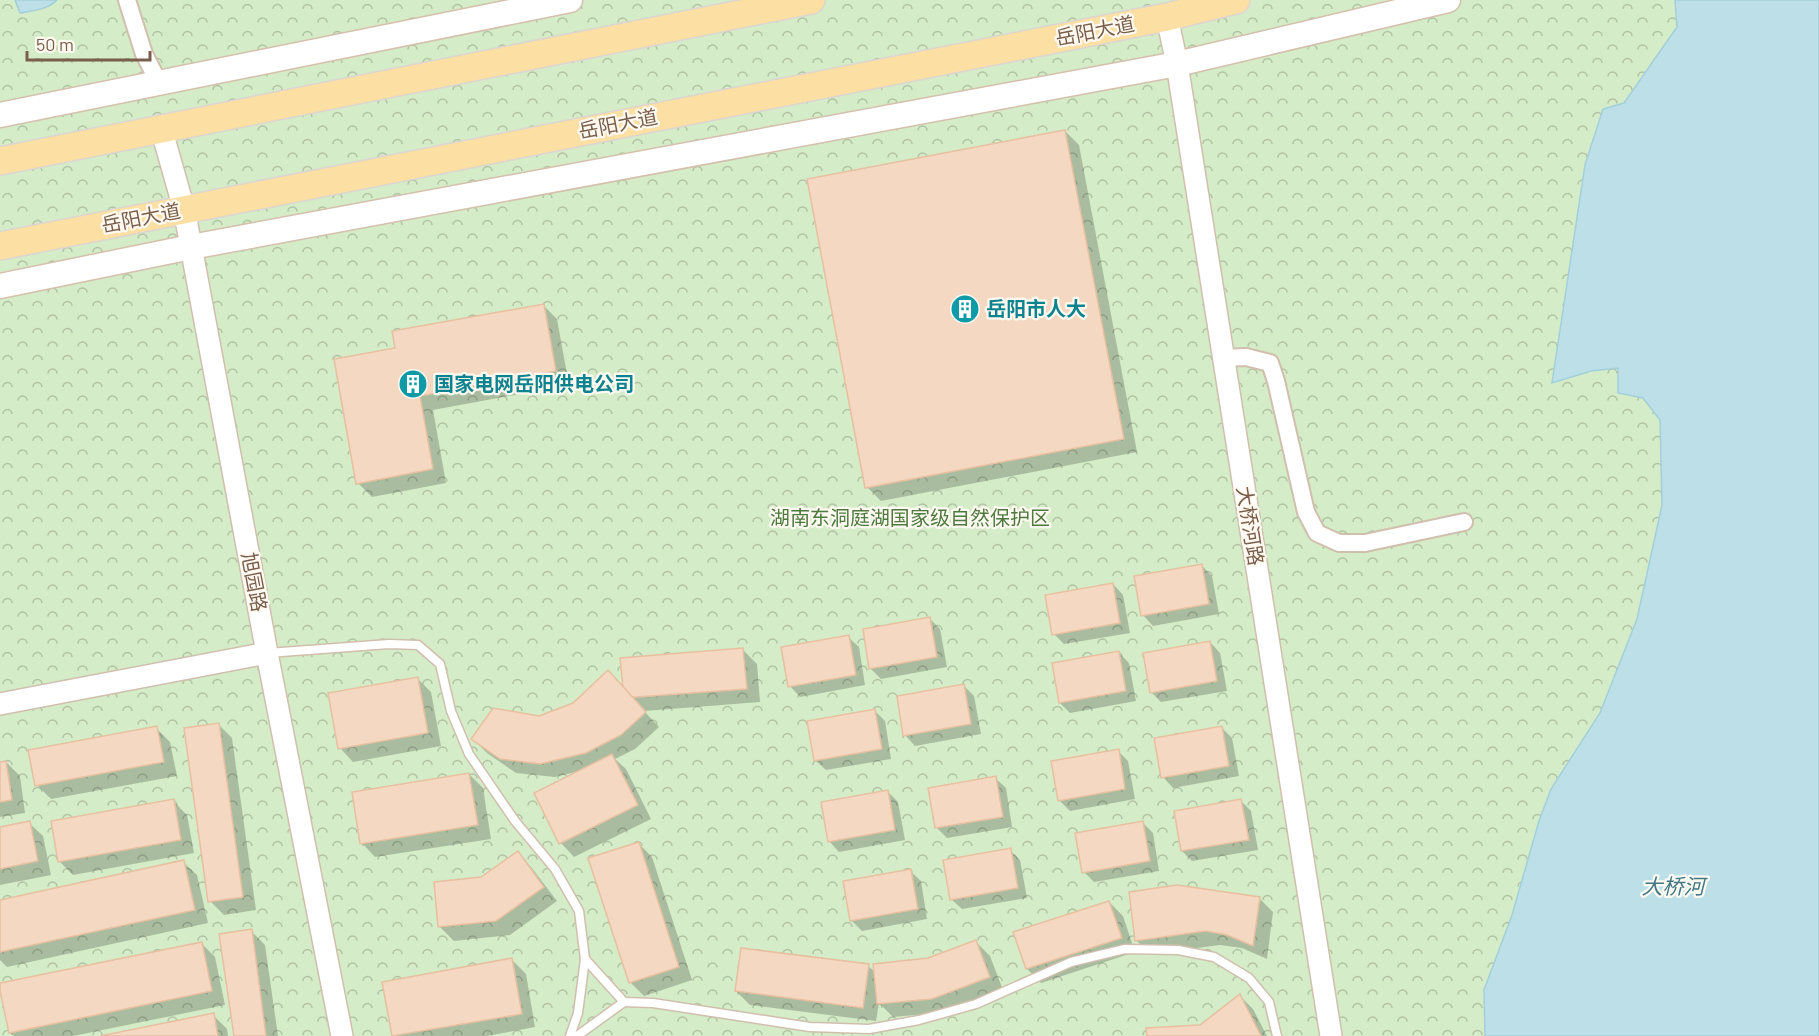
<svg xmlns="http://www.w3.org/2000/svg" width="1819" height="1036" font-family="Barlow,'Noto Sans SC',sans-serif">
  <defs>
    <pattern id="forest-crowns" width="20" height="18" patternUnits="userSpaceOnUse" patternTransform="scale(1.5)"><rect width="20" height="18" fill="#d4ecc7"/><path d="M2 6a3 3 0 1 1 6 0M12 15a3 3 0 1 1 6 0" fill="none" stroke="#b1c2a4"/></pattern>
  </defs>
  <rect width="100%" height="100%" fill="#fdf7ea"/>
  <rect fill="url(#forest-crowns)" x="0" y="0" width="1819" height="1036"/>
  <g fill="#bde0e8" stroke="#a3cfda" stroke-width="1.5">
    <path d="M 15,0 L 57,0 C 49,9 32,11 20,13 Z"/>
    <path d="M 1675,0 L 1819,0 L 1819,1036 L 1485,1036 L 1484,990 L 1512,915 L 1539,821 L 1551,789 L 1600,713 L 1637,619 L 1662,505 L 1660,420 L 1643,398 L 1618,393 L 1618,368 L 1591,371 L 1552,383 L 1585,165 L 1603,109 L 1624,103 L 1677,27 Z"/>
  </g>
  <g fill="#0003">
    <path d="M 1065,131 L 1079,145 L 1137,452 L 881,501 L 867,487 Z"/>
    <path d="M 543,305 L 557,319 L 569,385 L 433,410 L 446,483 L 372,497 L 358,483 L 396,349 Z"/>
    <path d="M 1202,566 L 1212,576 L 1219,614 L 1153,626 L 1143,615 Z"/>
    <path d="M 1113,584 L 1123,595 L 1130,633 L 1064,644 L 1054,634 Z"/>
    <path d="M 930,619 L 940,629 L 947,667 L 881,679 L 871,669 Z"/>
    <path d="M 848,637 L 859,647 L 865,685 L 800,697 L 790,686 Z"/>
    <path d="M 1210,642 L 1220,653 L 1227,691 L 1161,702 L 1151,692 Z"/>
    <path d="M 743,650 L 757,664 L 760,702 L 644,711 L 659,727 L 635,749 L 615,759 L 626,769 L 651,819 L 574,857 L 561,843 L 536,794 L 576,772 L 555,777 L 516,773 L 487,753 L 473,739 Z"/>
    <path d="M 1119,653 L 1129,663 L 1136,701 L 1070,713 L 1060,703 Z"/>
    <path d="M 417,678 L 431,692 L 441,746 L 353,762 L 340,748 Z"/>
    <path d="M 964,686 L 974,696 L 981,734 L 915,746 L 905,735 Z"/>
    <path d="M 874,710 L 885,721 L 891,759 L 826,770 L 815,760 Z"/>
    <path d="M 218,724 L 232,738 L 256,910 L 224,915 L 210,901 Z"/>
    <path d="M 156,728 L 170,742 L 177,776 L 51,799 L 37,785 Z"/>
    <path d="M 1222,728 L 1232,738 L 1239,776 L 1173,788 L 1163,777 Z"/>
    <path d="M 1118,751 L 1128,761 L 1135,799 L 1070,811 L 1059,800 Z"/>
    <path d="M 6,762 L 20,776 L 25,813 L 0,817 L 0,763 Z"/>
    <path d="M 469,774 L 483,788 L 491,839 L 375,857 L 362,843 Z"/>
    <path d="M 995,778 L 1006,788 L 1012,827 L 947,838 L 937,828 Z"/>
    <path d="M 888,792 L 898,802 L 905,840 L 839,852 L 829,841 Z"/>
    <path d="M 173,801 L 187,815 L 194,853 L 73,875 L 59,861 Z"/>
    <path d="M 1241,801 L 1251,811 L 1258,850 L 1192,861 L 1182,851 Z"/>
    <path d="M 1142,822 L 1153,833 L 1159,871 L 1094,882 L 1084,872 Z"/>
    <path d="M 29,823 L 43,836 L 51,875 L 0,885 L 0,828 Z"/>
    <path d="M 638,843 L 652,857 L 692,980 L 644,996 L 630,982 Z"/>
    <path d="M 1010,850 L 1020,860 L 1027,898 L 962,909 L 951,899 Z"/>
    <path d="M 518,853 L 531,867 L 557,901 L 510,935 L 454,941 L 440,927 L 481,879 Z"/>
    <path d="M 183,862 L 197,875 L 208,923 L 7,967 L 0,960 L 0,901 Z"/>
    <path d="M 910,871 L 921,881 L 927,919 L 862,931 L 852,921 Z"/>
    <path d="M 1259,898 L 1273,912 L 1267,959 L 1242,948 L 1220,945 L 1150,954 L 1136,940 Z"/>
    <path d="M 1109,902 L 1123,916 L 1135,952 L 1041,983 L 1027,969 L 1015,933 Z"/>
    <path d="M 251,931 L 265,945 L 278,1036 L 235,1036 Z"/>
    <path d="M 976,942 L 990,956 L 1003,990 L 947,1012 L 893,1017 L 879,1003 L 876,1021 L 750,1005 L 736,991 L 868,966 L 876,973 L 928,960 Z"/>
    <path d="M 201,943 L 215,957 L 225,1005 L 73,1036 L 14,1036 L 10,1032 Z"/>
    <path d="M 512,960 L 526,974 L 535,1027 L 487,1036 L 393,1036 L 384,983 Z"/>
    <path d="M 1240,996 L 1253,1009 L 1267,1036 L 1148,1036 L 1201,1027 Z"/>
    <path d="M 213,1015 L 227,1029 L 228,1036 L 108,1036 Z"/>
  </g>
  <g fill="#f4d8c1" stroke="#e7bfa1" stroke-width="1.5">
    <path d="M 1065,130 L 1124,439 L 865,488 L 807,179 Z"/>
    <path d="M 544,304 L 556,371 L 420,396 L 433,469 L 356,484 L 334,359 L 395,348 L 392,331 Z"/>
    <path d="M 1202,564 L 1209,604 L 1141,616 L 1134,576 Z"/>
    <path d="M 1113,583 L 1120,623 L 1052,635 L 1045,595 Z"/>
    <path d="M 930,617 L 937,657 L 869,669 L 863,629 Z"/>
    <path d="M 849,635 L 856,675 L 788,687 L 781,647 Z"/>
    <path d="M 1210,641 L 1217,681 L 1150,693 L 1143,653 Z"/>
    <path d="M 743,648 L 747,689 L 624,698 L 620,658 Z"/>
    <path d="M 1119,651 L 1126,691 L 1059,703 L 1052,663 Z"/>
    <path d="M 608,670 L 646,712 L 621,735 L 586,753 L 540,764 L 500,759 L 471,739 L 493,708 L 539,716 L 573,703 Z"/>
    <path d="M 418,677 L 428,733 L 338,749 L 328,693 Z"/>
    <path d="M 964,684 L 971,724 L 903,736 L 897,696 Z"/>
    <path d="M 875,709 L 882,749 L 814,761 L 807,721 Z"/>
    <path d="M 219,723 L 243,897 L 208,902 L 184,728 Z"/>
    <path d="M 157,726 L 164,762 L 35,786 L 28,750 Z"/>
    <path d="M 1222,726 L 1229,766 L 1161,778 L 1154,738 Z"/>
    <path d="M 1119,749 L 1125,789 L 1058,801 L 1051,761 Z"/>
    <path d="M 612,754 L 638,805 L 559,844 L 534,793 Z"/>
    <path d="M 6,761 L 12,800 L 0,802 L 0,762 Z"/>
    <path d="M 469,773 L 478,825 L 360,844 L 352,792 Z"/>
    <path d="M 996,776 L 1003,817 L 935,828 L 928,788 Z"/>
    <path d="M 888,790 L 895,830 L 828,842 L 821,802 Z"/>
    <path d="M 174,799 L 181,840 L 58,862 L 51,821 Z"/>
    <path d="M 1241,799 L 1249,840 L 1181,851 L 1174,811 Z"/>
    <path d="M 30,821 L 38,861 L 0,869 L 0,827 Z"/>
    <path d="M 1143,821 L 1150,861 L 1082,873 L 1075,833 Z"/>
    <path d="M 639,842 L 679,967 L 629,983 L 588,858 Z"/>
    <path d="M 1011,848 L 1018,888 L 950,900 L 943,860 Z"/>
    <path d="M 518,851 L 544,887 L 496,921 L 438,927 L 434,882 L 481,877 Z"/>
    <path d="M 184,860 L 195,910 L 0,952 L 0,900 Z"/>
    <path d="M 911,869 L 918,909 L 850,921 L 843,881 Z"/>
    <path d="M 1177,885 L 1260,897 L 1253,946 L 1227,935 L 1206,931 L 1135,941 L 1129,892 Z"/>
    <path d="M 1109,901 L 1122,938 L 1026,969 L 1013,932 Z"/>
    <path d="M 252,929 L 266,1036 L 234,1036 L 219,934 Z"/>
    <path d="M 976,940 L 990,977 L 932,999 L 877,1004 L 873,964 L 928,958 Z"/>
    <path d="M 202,942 L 212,991 L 9,1033 L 0,991 L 0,983 Z"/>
    <path d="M 741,948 L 869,964 L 863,1008 L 735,991 Z"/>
    <path d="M 512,958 L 522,1014 L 392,1036 L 382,982 Z"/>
    <path d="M 1240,994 L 1261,1036 L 1147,1036 L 1146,1028 L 1200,1025 Z"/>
    <path d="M 214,1013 L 218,1036 L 100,1036 Z"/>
  </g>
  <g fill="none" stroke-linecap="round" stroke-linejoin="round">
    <g stroke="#d1bfae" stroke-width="11">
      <g id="service">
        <path d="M 268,653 L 389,644 L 418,645 L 440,664 L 451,711 L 469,754 L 515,821 L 555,869 L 579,911 L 585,959 L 578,1013 L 570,1036"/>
        <path d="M 585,959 L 624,1002 L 653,1003 L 810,1027 L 869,1029 L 919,1020 L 976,1004 L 1071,962 L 1125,949 L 1178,950 L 1214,957 L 1249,978 L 1269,1002 L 1277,1036"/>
        <path d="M 577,1036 L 624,1002"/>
      </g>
    </g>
    <g stroke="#d1bfae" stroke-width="20">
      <g id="minor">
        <path d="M 127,0 L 144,54 L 159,83"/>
        <path d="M 1223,358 L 1246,357 L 1270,363 L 1276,381 L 1306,512 L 1317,533 L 1339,543 L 1365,543 L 1464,522"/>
      </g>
    </g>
    <g stroke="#d1bfae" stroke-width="24">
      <g id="tertiary">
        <path d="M 1167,17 L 1177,64 L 1331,1036"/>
        <path d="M 161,128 L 184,209 L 267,653 L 342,1036"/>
        <path d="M 0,704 L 267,653"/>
      </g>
    </g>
    <g stroke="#d4c0ac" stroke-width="27">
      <g id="secondary">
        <path d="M 0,115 L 570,0"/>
        <path d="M 0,286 L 191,247 L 1177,64 L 1448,0"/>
      </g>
    </g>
    <g stroke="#dcd5d0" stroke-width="30">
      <g id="primary">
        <path d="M 0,161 L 811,0"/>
        <path d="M 0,246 L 1167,17 L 1236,0"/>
      </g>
    </g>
    <use href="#service" stroke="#fff" stroke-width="8"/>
    <use href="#minor" stroke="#fff" stroke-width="16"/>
    <use href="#tertiary" stroke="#fff" stroke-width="21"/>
    <use href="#secondary" stroke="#fff" stroke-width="24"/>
    <use href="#primary" stroke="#fcdfa2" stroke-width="27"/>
  </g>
  <defs>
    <g id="building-disc" transform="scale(1.5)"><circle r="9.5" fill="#0f9aa8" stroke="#fffaf1"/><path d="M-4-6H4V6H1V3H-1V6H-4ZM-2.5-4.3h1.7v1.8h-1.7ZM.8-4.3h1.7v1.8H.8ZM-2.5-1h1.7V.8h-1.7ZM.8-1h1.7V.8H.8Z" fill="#fff"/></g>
  </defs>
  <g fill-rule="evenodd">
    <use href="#building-disc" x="965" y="309"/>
    <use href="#building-disc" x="413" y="384"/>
  </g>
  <g text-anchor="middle" stroke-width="4.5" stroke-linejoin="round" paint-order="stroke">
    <g font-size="20" fill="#7a5e4c" stroke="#fffaf1">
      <text transform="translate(1095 31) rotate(-11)" y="7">岳阳大道</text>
      <text transform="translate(618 124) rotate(-11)" y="7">岳阳大道</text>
      <text transform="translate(141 218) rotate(-11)" y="7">岳阳大道</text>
      <text transform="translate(1250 526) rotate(81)" y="7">大桥河路</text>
      <text transform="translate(254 582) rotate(79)" y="7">旭园路</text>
    </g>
    <g font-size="20" font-weight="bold" fill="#0d838f" stroke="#fffaf1" text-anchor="start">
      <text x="986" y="316">岳阳市人大</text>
      <text x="434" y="391">国家电网岳阳供电公司</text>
    </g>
    <g font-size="20" fill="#4e7a40" stroke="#fffaf1">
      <text x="910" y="525">湖南东洞庭湖国家级自然保护区</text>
    </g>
    <g font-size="21" font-style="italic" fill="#417786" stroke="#fffaf1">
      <text x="1673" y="894">大桥河</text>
    </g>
  </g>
  <path d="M27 51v9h123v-9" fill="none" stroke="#7a5e4c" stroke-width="3"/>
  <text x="36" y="51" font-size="18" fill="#7a5e4c" stroke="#fffaf1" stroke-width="4.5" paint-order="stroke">50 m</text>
</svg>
